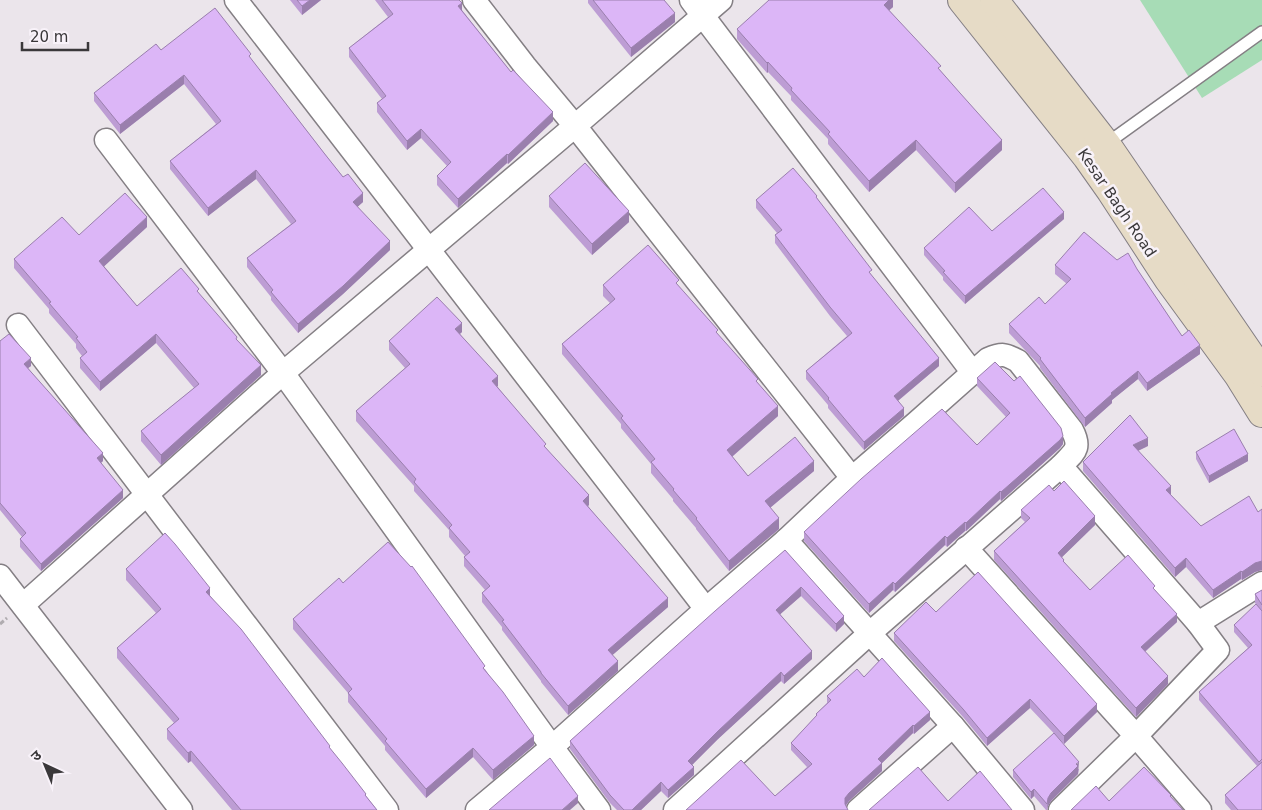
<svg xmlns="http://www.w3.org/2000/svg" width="1262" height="810" font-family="'DejaVu Sans','Noto Sans Devanagari',sans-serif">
  <rect width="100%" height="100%" fill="#ebe5eb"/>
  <path fill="#a7dcb6" d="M 1140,0 L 1262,0 L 1262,60 L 1202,98 Z"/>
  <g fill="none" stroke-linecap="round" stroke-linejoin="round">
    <g stroke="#847f84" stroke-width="14">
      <path id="service" d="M 1106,144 L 1262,32"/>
    </g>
    <g stroke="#847f84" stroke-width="25">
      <g id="minor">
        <path d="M 236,0 L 706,609"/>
        <path d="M 474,0 L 525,66 L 575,126 L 852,478"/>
        <path d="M 691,0 L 973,373"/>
        <path d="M 106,140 L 283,373 L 552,747 L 599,810"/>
        <path d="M 18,325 L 387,810"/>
        <path d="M 786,540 L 953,726 L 1023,810"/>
        <path d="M 966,548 L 1136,736 L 1200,810"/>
        <path d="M 0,576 L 181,810"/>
        <path d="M 23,605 L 283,373 L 575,126 L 721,0"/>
        <path d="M 1198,623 L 1262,583"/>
        <path d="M 477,810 L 552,747 L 706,609 L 786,540 L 852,478 L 917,422 L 988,359 C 1002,353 1005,354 1018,361 L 1072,430 C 1082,449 1074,452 1061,466 L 870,633 L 675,810"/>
        <path d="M 858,810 L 953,726"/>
        <path d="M 1060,810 L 1136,736 L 1218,650 L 1198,623 L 1061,466"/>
      </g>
    </g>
    <g stroke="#847f84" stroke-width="30">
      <g id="secondary">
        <path d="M 962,0 L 1087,157 L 1111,191 L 1169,280 L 1239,376 L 1262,413"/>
        <path d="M 994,0 L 1106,144 L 1262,372"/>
      </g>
    </g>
    <path stroke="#b0acb0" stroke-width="3" stroke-dasharray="5 2.5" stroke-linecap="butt" d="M 0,624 L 7,618"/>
    <use href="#service" stroke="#fff" stroke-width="11"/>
    <use href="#minor" stroke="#fff" stroke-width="22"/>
    <use href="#secondary" stroke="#e6dbc6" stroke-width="28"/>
  </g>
  <g fill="#bd9dd4">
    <path d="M 290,0 L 321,0 L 302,15 Z"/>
    <path d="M 375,0 L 459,0 L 462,10 L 511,72 L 553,121 L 508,164 L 507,163 L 458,208 L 437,185 L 437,176 L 447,166 L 421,138 L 407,150 L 377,112 L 377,103 L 382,99 L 349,57 L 349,48 L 388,17 Z"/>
    <path d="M 588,0 L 664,0 L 675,22 L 631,57 L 588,3 Z"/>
    <path d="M 893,0 L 893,7 L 889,10 L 960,94 L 1002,150 L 955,193 L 916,150 L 869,192 L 828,144 L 828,139 L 791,100 L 791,96 L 768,72 L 767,73 L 737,39 L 737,29 Z"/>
    <path d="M 161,50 L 251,59 L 324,153 L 363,202 L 357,207 L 390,250 L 343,294 L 298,333 L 271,300 L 271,297 L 247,267 L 247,258 L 291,224 L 256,179 L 208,216 L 170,169 L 170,161 L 216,124 L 184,84 L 120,134 L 94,101 L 94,93 Z"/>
    <path d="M 549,196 L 629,222 L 592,255 L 549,207 Z"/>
    <path d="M 817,198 L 872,276 L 939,366 L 898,401 L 904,416 L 864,450 L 828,408 L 828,405 L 806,379 L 806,371 L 847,336 L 830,316 L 775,243 L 775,235 L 777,233 L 756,208 L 756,200 Z"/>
    <path d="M 1064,219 L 965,304 L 943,280 L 943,277 L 924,255 L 924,248 L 992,231 Z"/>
    <path d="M 147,227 L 104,266 L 137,306 L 199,294 L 237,340 L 261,375 L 161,465 L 141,441 L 141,431 L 194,388 L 156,343 L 100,391 L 80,368 L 80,358 L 82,356 L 76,348 L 76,344 L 49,313 L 49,309 L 14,268 L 14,259 L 79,235 Z"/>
    <path d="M 1117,260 L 1137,269 L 1182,336 L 1200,354 L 1147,391 L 1138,379 L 1112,400 L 1112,403 L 1085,427 L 1040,368 L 1040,366 L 1009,333 L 1009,324 L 1045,304 L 1067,284 L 1055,274 L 1055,265 Z"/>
    <path d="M 603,285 L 679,287 L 758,383 L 778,416 L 732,457 L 748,476 L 814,471 L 770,508 L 779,529 L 729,571 L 696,529 L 696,528 L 673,501 L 673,499 L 651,473 L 651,464 L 621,428 L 621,424 L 562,354 L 562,344 L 610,303 L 603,296 Z"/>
    <path d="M 462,332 L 460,334 L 498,386 L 497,386 L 546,448 L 589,505 L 588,506 L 668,607 L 612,655 L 618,671 L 568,715 L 541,682 L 541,681 L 502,630 L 502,627 L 482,602 L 482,593 L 485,590 L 464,566 L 464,557 L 465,556 L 449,537 L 449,530 L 414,491 L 414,486 L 356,421 L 356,411 L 405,368 L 389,350 L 389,341 Z"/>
    <path d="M 0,341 L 31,366 L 28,368 L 103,461 L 101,463 L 123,498 L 41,571 L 20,547 L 20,539 L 22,537 L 0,510 Z"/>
    <path d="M 977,378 L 1063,444 L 1060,448 L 1001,501 L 1000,499 L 966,531 L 965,531 L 947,547 L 945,545 L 895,592 L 893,590 L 869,613 L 804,541 L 804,532 L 977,445 L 1006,417 L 977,386 Z"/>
    <path d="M 1148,446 L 1138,451 L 1171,494 L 1171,495 L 1201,526 L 1258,512 L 1262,509 L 1262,570 L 1255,572 L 1242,580 L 1241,579 L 1213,598 L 1186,567 L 1175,577 L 1083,471 L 1083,462 Z"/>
    <path d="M 1196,452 L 1248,461 L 1209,483 L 1196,459 Z"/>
    <path d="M 1054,491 L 1095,525 L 1062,557 L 1064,563 L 1090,590 L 1155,590 L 1177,622 L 1145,652 L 1168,684 L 1136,717 L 994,560 L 994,551 L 1025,522 L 1021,518 L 1021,510 Z"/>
    <path d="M 785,550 L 844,624 L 836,632 L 801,596 L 780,614 L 812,659 L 784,684 L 781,681 L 718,739 L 692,765 L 694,775 L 668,798 L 661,791 L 641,810 L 617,810 L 610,803 L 570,749 L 570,741 Z"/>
    <path d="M 126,569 L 210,596 L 330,749 L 377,810 L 232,810 L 191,761 L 188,763 L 167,739 L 167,729 L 174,723 L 117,658 L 117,648 L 156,613 L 126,580 Z"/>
    <path d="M 343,583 L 485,669 L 534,745 L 493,780 L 473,757 L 426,798 L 385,750 L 385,746 L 348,702 L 348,693 L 293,629 L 293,619 Z"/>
    <path d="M 1262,590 L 1262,810 L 1231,810 L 1225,803 L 1225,795 L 1257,766 L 1199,700 L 1199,692 L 1248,648 L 1234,632 L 1234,625 L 1257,605 L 1255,603 L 1255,594 Z"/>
    <path d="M 936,612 L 1097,712 L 1064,744 L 1030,708 L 987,746 L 963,717 L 894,641 L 894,633 Z"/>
    <path d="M 864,677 L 930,720 L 914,734 L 913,733 L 882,763 L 882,771 L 849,801 L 846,806 L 775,796 L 807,767 L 791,750 L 791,743 L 816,716 L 816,714 L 827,703 L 827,696 Z"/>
    <path d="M 1079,769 L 1078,774 L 1051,801 L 1048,806 L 1047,810 L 1046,810 L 1034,796 L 1031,799 L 1013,777 L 1013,770 Z"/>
  </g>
  <g fill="#9a7fad">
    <path d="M 310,0 L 321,0 L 302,15 L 302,6 Z"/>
    <path d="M 889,0 L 893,0 L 893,7 L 884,15 L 884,5 Z"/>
    <path d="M 462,3 L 462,12 L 458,6 Z"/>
    <path d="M 675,13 L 675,22 L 631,57 L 631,48 Z"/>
    <path d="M 768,62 L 768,72 L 767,73 L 767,63 Z"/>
    <path d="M 184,75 L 184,84 L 120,134 L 120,125 Z"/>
    <path d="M 553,112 L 553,121 L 508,164 L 508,155 Z"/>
    <path d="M 421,129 L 421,138 L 407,150 L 407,141 Z"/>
    <path d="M 916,140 L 916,150 L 869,192 L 869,181 Z"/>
    <path d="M 1002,140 L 1002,150 L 955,193 L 955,183 Z"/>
    <path d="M 507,154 L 507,163 L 458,208 L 458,199 Z"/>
    <path d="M 256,170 L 256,179 L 208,216 L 208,208 Z"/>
    <path d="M 363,193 L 363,202 L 353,211 L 353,202 Z"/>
    <path d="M 629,211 L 629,222 L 592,255 L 592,244 Z"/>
    <path d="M 1064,212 L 1064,219 L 965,304 L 965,296 Z"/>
    <path d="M 147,217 L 147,227 L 99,271 L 99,261 Z"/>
    <path d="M 390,241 L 390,250 L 343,294 L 298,333 L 298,324 Z"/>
    <path d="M 462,323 L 462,332 L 455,338 L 455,329 Z"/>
    <path d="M 156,334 L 156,343 L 100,391 L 100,382 Z"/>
    <path d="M 1200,345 L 1200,354 L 1147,391 L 1147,383 Z"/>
    <path d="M 31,358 L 31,366 L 24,371 L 24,364 Z"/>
    <path d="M 939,358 L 939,366 L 894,404 L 894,396 Z"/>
    <path d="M 261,365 L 261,375 L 161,465 L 161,455 Z"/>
    <path d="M 1138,371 L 1138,379 L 1112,400 L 1112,403 L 1085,427 L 1085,418 L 1111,393 Z"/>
    <path d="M 498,376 L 498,386 L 492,390 L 492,381 Z"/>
    <path d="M 778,406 L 778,416 L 727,461 L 727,450 Z"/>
    <path d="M 904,408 L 904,416 L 864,450 L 864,442 Z"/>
    <path d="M 1063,436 L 1063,444 L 1060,448 L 1001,501 L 1001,492 Z"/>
    <path d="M 1148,438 L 1148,446 L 1133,453 L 1133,445 Z"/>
    <path d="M 103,453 L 103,461 L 97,466 L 97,458 Z"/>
    <path d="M 1248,454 L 1248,461 L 1209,483 L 1209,476 Z"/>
    <path d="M 814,461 L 814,471 L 765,512 L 765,501 Z"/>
    <path d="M 1171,486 L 1171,494 L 1166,499 L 1166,490 Z"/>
    <path d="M 123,490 L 123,498 L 41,571 L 41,564 Z"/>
    <path d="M 1000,491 L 1000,499 L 966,531 L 966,523 Z"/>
    <path d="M 589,495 L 589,505 L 583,510 L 583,501 Z"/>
    <path d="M 1095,516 L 1095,525 L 1058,561 L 1058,553 Z"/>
    <path d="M 779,518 L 779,529 L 729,571 L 729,561 Z"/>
    <path d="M 965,522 L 965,531 L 947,547 L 947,538 Z"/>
    <path d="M 945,536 L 945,545 L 895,592 L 895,584 Z"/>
    <path d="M 1186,558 L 1186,567 L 1175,577 L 1175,568 Z"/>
    <path d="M 1262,561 L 1262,570 L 1255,572 L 1242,580 L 1242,572 L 1255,563 Z"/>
    <path d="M 1241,571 L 1241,579 L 1213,598 L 1213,590 Z"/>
    <path d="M 893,582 L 893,590 L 869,613 L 869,604 Z"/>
    <path d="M 801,587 L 801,596 L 776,618 L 776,610 Z"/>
    <path d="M 210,588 L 210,598 L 206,592 Z"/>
    <path d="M 668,598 L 668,607 L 608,659 L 608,650 Z"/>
    <path d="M 1177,614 L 1177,622 L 1141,655 L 1141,647 Z"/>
    <path d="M 844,616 L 844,624 L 836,632 L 836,624 Z"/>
    <path d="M 812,651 L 812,659 L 784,684 L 784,676 Z"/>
    <path d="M 618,661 L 618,671 L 568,715 L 568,706 Z"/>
    <path d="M 781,672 L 781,681 L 718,739 L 688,769 L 688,761 L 718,731 Z"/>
    <path d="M 1168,676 L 1168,684 L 1136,717 L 1136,708 Z"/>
    <path d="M 1030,699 L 1030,708 L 987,746 L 987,738 Z"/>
    <path d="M 1097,704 L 1097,712 L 1064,744 L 1064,736 Z"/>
    <path d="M 930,712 L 930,720 L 914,734 L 914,726 Z"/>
    <path d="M 913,725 L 913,733 L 879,766 L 882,763 L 882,771 L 849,801 L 845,806 L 845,798 L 849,793 L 878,759 Z"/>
    <path d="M 534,736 L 534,745 L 493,780 L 493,770 Z"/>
    <path d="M 473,748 L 473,757 L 426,798 L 426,789 Z"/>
    <path d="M 191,751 L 191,761 L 188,763 L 188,753 Z"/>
    <path d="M 1079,762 L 1078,774 L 1051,801 L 1048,806 L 1047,810 L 1048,798 L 1051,793 Z"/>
    <path d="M 694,767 L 694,775 L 668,798 L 668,790 Z"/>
    <path d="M 661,782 L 661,791 L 641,810 L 632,810 Z"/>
    <path d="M 1034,789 L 1034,796 L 1031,799 L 1031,792 Z"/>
    <path d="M 578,796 L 578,803 L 570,810 L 562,810 Z"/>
  </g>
  <g fill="#dcb6f7" stroke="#9a7fad">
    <path d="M 297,0 L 310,0 L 302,6 Z"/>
    <path d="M 382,0 L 459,0 L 462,3 L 458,6 L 511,72 L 513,70 L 553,112 L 508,155 L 507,154 L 458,199 L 437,176 L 451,162 L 421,129 L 407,141 L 377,103 L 386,96 L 349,48 L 393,14 Z"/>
    <path d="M 593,0 L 664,0 L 675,13 L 631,48 Z"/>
    <path d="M 769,0 L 889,0 L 884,5 L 941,66 L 938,68 L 960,93 L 1002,140 L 955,183 L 916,140 L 869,181 L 828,134 L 830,132 L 791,90 L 792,88 L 768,62 L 767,63 L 737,29 Z"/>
    <path d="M 215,8 L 251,54 L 249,56 L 324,153 L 343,177 L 348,174 L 363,193 L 353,202 L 390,241 L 343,286 L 298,324 L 271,292 L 273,290 L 247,258 L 296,221 L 256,170 L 208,208 L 170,161 L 221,121 L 184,75 L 120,125 L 94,93 L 156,44 L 161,50 Z"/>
    <path d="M 585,163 L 629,211 L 592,244 L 549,196 Z"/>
    <path d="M 793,168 L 817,196 L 816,197 L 872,270 L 869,272 L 939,358 L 894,396 L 904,408 L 864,442 L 828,399 L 829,398 L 806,371 L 852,333 L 830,307 L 775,235 L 782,230 L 756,200 Z"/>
    <path d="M 1043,188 L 1064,212 L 965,296 L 943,272 L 945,271 L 924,248 L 969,207 L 992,231 Z"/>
    <path d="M 125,193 L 147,217 L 99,261 L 137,306 L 181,268 L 199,289 L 197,291 L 237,337 L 236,339 L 261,365 L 161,455 L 141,431 L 199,384 L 156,334 L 100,382 L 80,358 L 87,352 L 76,338 L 78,337 L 49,303 L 51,302 L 14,259 L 62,217 L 79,235 Z"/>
    <path d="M 1084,232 L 1117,260 L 1128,253 L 1137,269 L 1182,336 L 1189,330 L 1200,345 L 1147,383 L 1138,371 L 1111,393 L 1112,394 L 1085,418 L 1040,359 L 1041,358 L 1009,324 L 1039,297 L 1045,304 L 1071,279 L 1055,265 Z"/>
    <path d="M 648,245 L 679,280 L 676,283 L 718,330 L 716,332 L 758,379 L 756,381 L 778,406 L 727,450 L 748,476 L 795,437 L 814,461 L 765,501 L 779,518 L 729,561 L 696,519 L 697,518 L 673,490 L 674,489 L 651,462 L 655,459 L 621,418 L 623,416 L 562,344 L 615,299 L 603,285 Z"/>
    <path d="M 437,297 L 462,323 L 455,329 L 498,376 L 492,381 L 546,444 L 544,446 L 589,495 L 583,501 L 668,598 L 608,650 L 618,661 L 568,706 L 541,673 L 541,672 L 502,621 L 504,620 L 482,593 L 490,586 L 464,557 L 470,552 L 449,528 L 452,525 L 414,482 L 416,479 L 356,411 L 410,364 L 389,341 Z"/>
    <path d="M 9,334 L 31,358 L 24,364 L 103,453 L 97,458 L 123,490 L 41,564 L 20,539 L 26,533 L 0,503 L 0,341 Z"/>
    <path d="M 995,362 L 1014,381 L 1020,376 L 1061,428 L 1063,436 L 1060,440 L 1001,492 L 1000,491 L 966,523 L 965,522 L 947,538 L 945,536 L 895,584 L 893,582 L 869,604 L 804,532 L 861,479 L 942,409 L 977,445 L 1010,413 L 977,378 Z"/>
    <path d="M 1130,415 L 1148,438 L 1133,445 L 1171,486 L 1166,490 L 1201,526 L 1249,496 L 1258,512 L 1262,509 L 1262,561 L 1255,563 L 1242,572 L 1241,571 L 1213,590 L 1186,558 L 1175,568 L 1083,462 Z"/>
    <path d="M 1234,429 L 1248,454 L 1209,476 L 1196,452 Z"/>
    <path d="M 1064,481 L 1095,516 L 1058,553 L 1064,560 L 1063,561 L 1090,590 L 1128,555 L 1155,586 L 1153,588 L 1177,614 L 1141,647 L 1168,676 L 1136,708 L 994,551 L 1030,518 L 1021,510 L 1049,485 L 1054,491 Z"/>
    <path d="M 165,533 L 175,544 L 210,588 L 206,592 L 241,629 L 330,746 L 329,747 L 342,763 L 366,794 L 365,795 L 377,810 L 241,810 L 191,751 L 188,753 L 167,729 L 179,719 L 117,648 L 161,609 L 126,569 Z"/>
    <path d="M 388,542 L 411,567 L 412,566 L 485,666 L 483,668 L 503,692 L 534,736 L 493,770 L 473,748 L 426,789 L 385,741 L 387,739 L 348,693 L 352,689 L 293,619 L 339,578 L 343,583 Z"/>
    <path d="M 785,550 L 844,616 L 836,624 L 801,587 L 776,610 L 812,651 L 784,676 L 781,672 L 718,731 L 688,761 L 694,767 L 668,790 L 661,782 L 632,810 L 624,810 L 610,795 L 570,741 L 715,611 Z"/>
    <path d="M 978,572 L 1097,704 L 1064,736 L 1030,699 L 987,738 L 963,709 L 894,633 L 926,602 L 936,612 Z"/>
    <path d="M 1262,590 L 1262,605 L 1255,594 Z"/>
    <path d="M 1256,604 L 1262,611 L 1262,759 L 1259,762 L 1199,692 L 1252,645 L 1234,625 Z"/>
    <path d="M 882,658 L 930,712 L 914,726 L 913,725 L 878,759 L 882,763 L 849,793 L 845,798 L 845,804 L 848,810 L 686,810 L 741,760 L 775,796 L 812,764 L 791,743 L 817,715 L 816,714 L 831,700 L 827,696 L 857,669 L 864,677 Z"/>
    <path d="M 1054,733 L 1079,762 L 1076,764 L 1078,766 L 1051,793 L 1048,798 L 1047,804 L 1034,789 L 1031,792 L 1013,770 Z"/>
    <path d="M 550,758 L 578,796 L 562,810 L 489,810 Z"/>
    <path d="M 1262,762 L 1262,810 L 1238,810 L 1225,795 Z"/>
    <path d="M 918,767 L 948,801 L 980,771 L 1012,810 L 869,810 Z"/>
    <path d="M 1144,767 L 1171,795 L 1170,796 L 1183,810 L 1071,810 L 1096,786 L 1109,801 Z"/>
  </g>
  <g text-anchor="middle" stroke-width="5" stroke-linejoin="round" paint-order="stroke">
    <g font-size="15" fill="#3a383a" stroke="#f8f2f9">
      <text transform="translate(1117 203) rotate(56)" y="5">Kesar Bagh Road</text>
    </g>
  </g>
  <g transform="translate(45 765) rotate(316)" stroke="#f8f2f9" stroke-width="4" paint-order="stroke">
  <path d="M0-4L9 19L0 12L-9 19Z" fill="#3a383a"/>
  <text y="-8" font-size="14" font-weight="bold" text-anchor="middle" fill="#3a383a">उ</text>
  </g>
  <path d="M22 42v8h66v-8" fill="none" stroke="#3a383a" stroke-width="2.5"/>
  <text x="30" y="42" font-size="15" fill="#3a383a" stroke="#f8f2f9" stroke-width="4" paint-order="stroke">20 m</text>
</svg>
